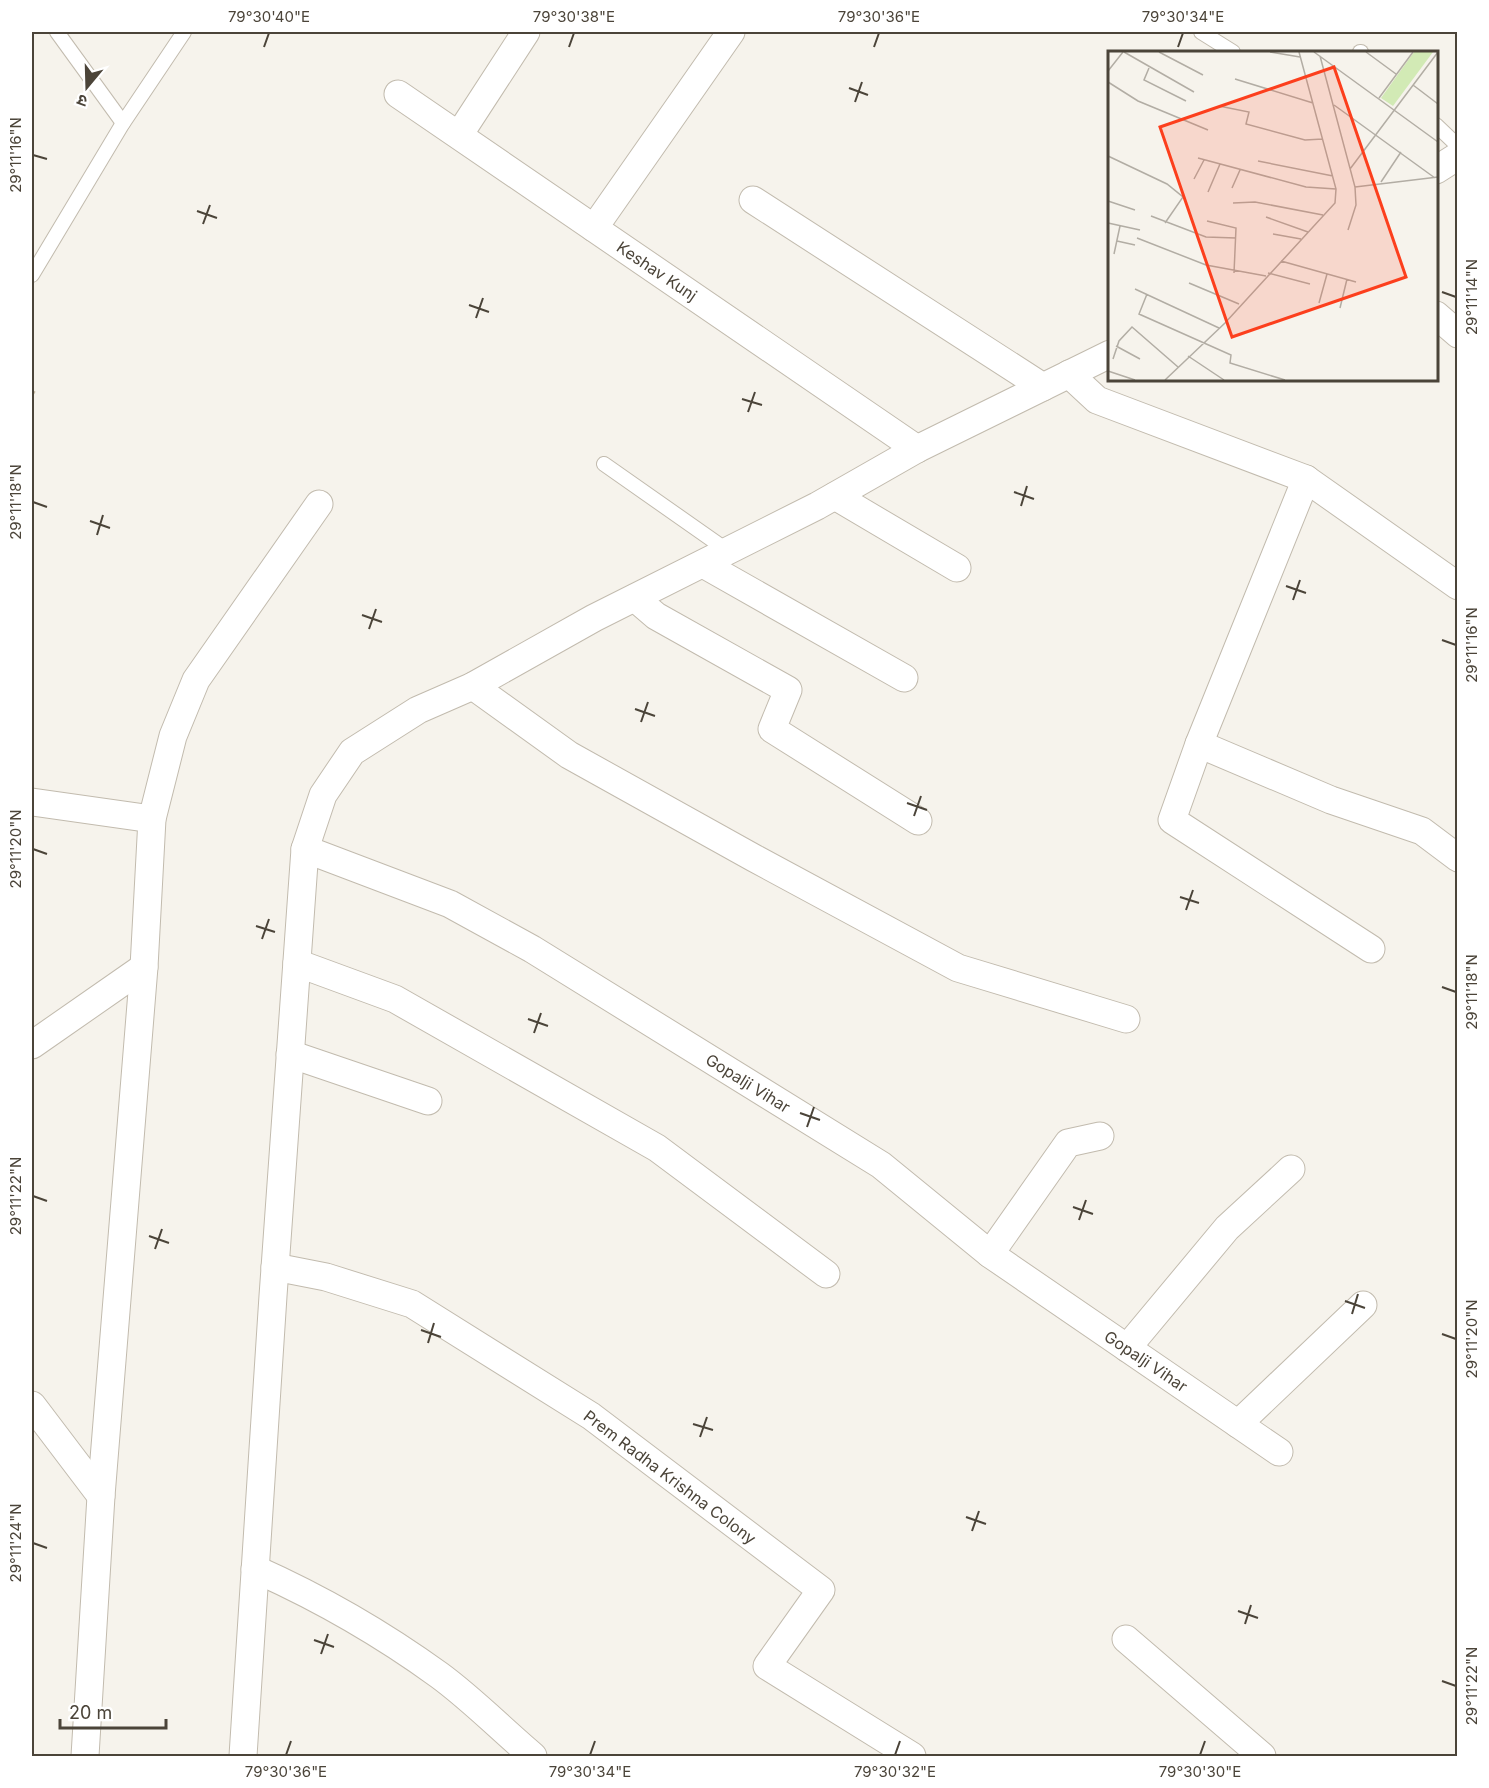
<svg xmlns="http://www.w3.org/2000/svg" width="1489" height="1788" font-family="Inter,'Noto Sans Devanagari',sans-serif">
  <rect width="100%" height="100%" fill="#f6f3ec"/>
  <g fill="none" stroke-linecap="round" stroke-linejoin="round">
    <g stroke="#c2bbae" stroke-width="16">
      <g id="lane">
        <path d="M 57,32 L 123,123"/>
        <path d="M 1201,32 L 1233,52"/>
        <path d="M 1360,52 L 1361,52"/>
        <path d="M 1436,125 L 1458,146"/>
        <path d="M 32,275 L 123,123 L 184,32"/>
        <path d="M 604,464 L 728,551"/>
      </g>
    </g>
    <g stroke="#c2bbae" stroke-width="29">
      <g id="street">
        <path d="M 398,94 L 917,449"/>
        <path d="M 459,135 L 526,32"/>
        <path d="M 1436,170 L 1458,156"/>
        <path d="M 753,200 L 1043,387"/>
        <path d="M 594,228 L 731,32"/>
        <path d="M 1436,315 L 1458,334"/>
        <path d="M 1069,374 L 1097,400 L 1306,479 L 1458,586"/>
        <path d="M 1306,479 L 1199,744 L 1172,820 L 1371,949"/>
        <path d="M 835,496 L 957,568"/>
        <path d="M 703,564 L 904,678"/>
        <path d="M 635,598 L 656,616 L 788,690 L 772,729 L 918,821"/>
        <path d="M 473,686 L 569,755 L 754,858 L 958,968 L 1126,1019"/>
        <path d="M 1199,744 L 1331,800 L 1422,831 L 1458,858"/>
        <path d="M 32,802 L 152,819"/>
        <path d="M 305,849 L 450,904 L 532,949 L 881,1165 L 990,1254 L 1279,1452"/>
        <path d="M 297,963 L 395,999 L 657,1148 L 826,1274"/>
        <path d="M 32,1045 L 144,967"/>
        <path d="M 290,1054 L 428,1101"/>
        <path d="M 990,1254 L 1068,1143 L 1100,1136"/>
        <path d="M 275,1267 L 326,1277 L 412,1304 L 591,1416 L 821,1590 L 767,1666 L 912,1756"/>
        <path d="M 1127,1348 L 1227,1228 L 1291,1169"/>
        <path d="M 32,1405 L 101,1496"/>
        <path d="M 1238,1424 L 1363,1305"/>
        <path d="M 255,1569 C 320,1598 381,1633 439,1675 C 472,1699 502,1730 533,1756"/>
        <path d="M 1126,1639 L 1262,1756"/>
        <path d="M 85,1756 L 101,1496 L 144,967 L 152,819 L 173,736 L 196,680 L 319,504"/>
        <path d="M 243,1756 L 273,1296 L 305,849 L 323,795 L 352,752 L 418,710 L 473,686 L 594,618 L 817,506 L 917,449 L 1110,354"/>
      </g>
    </g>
    <path stroke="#c4b79f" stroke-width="4" stroke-dasharray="3 3" stroke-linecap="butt" d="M 32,392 L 37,395"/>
    <use href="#lane" stroke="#fff" stroke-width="14"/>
    <use href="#street" stroke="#fff" stroke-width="27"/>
  </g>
  <path fill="none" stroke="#4b4439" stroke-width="2" d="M 264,47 L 269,33M 569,47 L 574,33M 874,47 L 879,33M 1178,47 L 1183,33M 849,88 L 868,95M 855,102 L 862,82M 33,155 L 47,159M 197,211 L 217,218M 203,224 L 210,205M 1442,292 L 1456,297M 469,305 L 489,312M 476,318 L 483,298M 742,399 L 762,405M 748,412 L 755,392M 1014,492 L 1034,499M 33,502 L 47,507M 1021,506 L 1027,486M 90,521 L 110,528M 97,535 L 103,515M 1286,586 L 1306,593M 1293,600 L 1300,580M 362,615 L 382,622M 369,629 L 376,609M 1442,640 L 1456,645M 635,709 L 655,716M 641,722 L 648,702M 907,803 L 927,810M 914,816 L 921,796M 33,849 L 47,854M 1180,897 L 1199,903M 1186,910 L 1193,890M 256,926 L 275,932M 262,939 L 269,919M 1442,987 L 1456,992M 528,1019 L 548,1026M 534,1033 L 541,1013M 800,1113 L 820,1120M 807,1127 L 814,1107M 33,1196 L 47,1201M 1073,1207 L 1093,1214M 1079,1220 L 1086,1200M 149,1236 L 169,1243M 155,1249 L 162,1229M 1345,1301 L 1365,1308M 1352,1314 L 1358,1294M 421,1330 L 441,1337M 1442,1334 L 1456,1339M 428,1343 L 434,1323M 693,1424 L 713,1430M 700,1437 L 707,1417M 966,1517 L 986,1524M 972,1531 L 979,1511M 33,1543 L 47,1548M 1238,1611 L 1258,1618M 1245,1624 L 1251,1605M 314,1640 L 334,1647M 321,1654 L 328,1634M 1442,1681 L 1456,1686M 286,1755 L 291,1741M 590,1755 L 595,1741M 895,1755 L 900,1741M 1200,1755 L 1205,1741"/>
  <g text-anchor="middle" stroke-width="5" stroke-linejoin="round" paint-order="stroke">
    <g font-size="16" fill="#4b4439" stroke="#fff">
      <text transform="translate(657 271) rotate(34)" y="6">Keshav Kunj</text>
      <text transform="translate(748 1083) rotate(32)" y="6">Gopalji Vihar</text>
      <text transform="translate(1146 1361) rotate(34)" y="6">Gopalji Vihar</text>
      <text transform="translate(670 1477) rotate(37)" y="6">Prem Radha Krishna Colony</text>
    </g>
  </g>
  <g transform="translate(1108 51)">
    <rect width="330" height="330" fill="#f6f3ec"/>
    <path d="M 306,1 L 325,1 L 285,55 L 273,47 Z" fill="#d2eab5"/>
    <path fill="none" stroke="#b2ada4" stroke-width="1.5" d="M 16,1 L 86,41M 51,1 L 95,24M 162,1 L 192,6M 206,1 L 330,91M 258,1 L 288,23M 212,5 L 247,136 L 248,154 L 240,179M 41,17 L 36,29 L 78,50M 0,20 L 15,1M 127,28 L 205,52M 0,31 L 30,50 L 100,79M 305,34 L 330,53M 271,47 L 305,1M 226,54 L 327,127M 111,55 L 141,61 L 138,73 L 197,89 L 215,88M 0,105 L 59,133 L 75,146 L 57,172M 90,107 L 198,136 L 228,138M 150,110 L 225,125M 242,118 L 330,1M 86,128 L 96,109M 273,131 L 293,101M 247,136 L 330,126M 124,137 L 132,119M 100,141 L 112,113M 0,150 L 27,159M 125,152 L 147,151 L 215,164M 43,165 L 98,186 L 128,187M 158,166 L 200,181M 99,170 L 128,177 L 126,222M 0,172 L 32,179M 165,183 L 193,188M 29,187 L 98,214 L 158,225M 9,190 L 27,194M 6,203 L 12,175M 173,210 L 248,231M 160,222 L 202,233M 81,232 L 131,253M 27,238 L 111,277M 39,243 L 31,263 L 123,304 L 122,312 L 177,329M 211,252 L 219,223M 232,257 L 239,228M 8,295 L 32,308M 80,305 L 116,329M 5,308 L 11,290 L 24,276 L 70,316M 0,320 L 27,329M 57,329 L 117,272 L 227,152 L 228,138 L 191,1"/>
    <path fill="#fc3f1d" fill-opacity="0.15" stroke="#fc3f1d" stroke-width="3" d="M 226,16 L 298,226 L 124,286 L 52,76 Z"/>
    <rect width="330" height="330" fill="none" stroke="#4b4439" stroke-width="3"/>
  </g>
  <rect width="1489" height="1788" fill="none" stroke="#ffffff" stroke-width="66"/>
  <g transform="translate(87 87) rotate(199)" stroke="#ffffff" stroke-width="4.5" paint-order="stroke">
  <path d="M0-4.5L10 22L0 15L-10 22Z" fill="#4b4439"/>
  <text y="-9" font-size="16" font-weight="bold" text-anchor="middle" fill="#4b4439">उ</text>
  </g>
  <path d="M60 1719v9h106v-9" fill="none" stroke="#4b4439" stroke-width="3"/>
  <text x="69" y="1719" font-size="18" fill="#4b4439" stroke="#ffffff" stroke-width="4.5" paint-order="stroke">20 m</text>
  <rect x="33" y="33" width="1423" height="1722" fill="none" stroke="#4b4439" stroke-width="2"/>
  <g font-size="15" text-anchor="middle" fill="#4b4439">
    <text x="269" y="22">79°30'40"E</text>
    <text x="574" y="22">79°30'38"E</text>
    <text x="879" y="22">79°30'36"E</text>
    <text x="1183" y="22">79°30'34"E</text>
    <text transform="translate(16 155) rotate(-90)" y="5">29°11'16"N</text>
    <text transform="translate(1472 297) rotate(-90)" y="5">29°11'14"N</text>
    <text transform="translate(16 502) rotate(-90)" y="5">29°11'18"N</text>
    <text transform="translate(1472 645) rotate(-90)" y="5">29°11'16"N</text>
    <text transform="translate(16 849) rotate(-90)" y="5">29°11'20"N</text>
    <text transform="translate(1472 992) rotate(-90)" y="5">29°11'18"N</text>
    <text transform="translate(16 1196) rotate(-90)" y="5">29°11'22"N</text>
    <text transform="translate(1472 1339) rotate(-90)" y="5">29°11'20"N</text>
    <text transform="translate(16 1543) rotate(-90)" y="5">29°11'24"N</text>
    <text transform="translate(1472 1686) rotate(-90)" y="5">29°11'22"N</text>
    <text x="286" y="1777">79°30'36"E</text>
    <text x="590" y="1777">79°30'34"E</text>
    <text x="895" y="1777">79°30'32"E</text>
    <text x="1200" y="1777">79°30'30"E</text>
  </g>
</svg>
